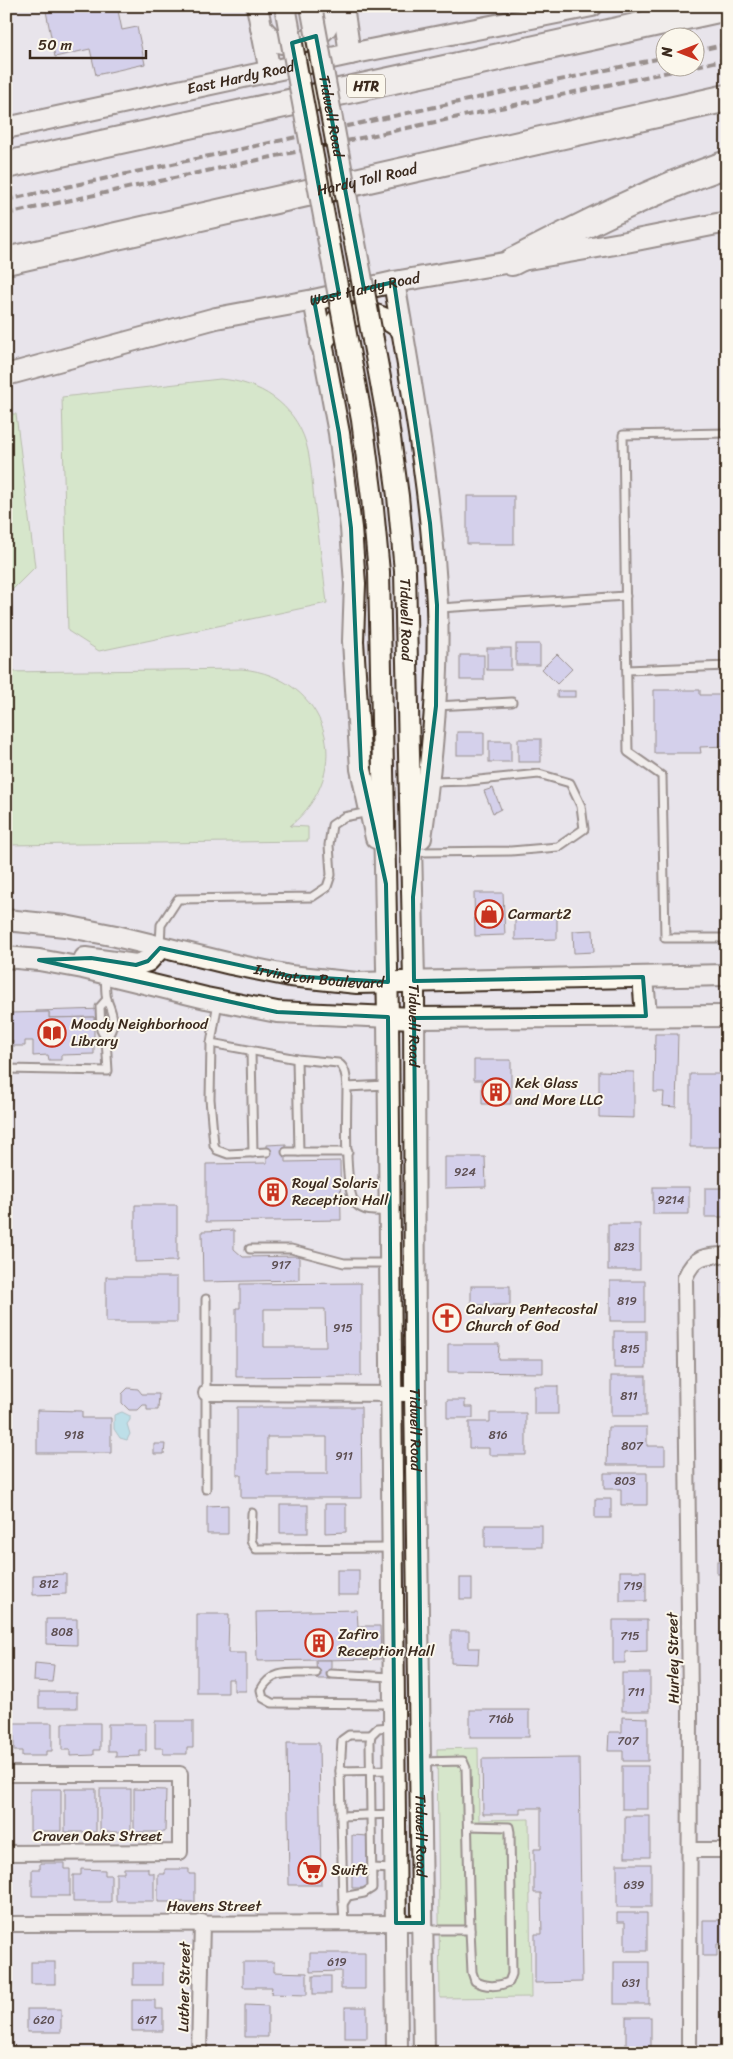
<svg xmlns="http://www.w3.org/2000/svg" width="733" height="2059" font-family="Sriracha,sans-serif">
  <rect width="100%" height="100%" fill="#e8e4eb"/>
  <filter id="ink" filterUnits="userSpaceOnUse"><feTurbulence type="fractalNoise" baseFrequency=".02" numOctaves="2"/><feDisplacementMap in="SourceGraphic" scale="10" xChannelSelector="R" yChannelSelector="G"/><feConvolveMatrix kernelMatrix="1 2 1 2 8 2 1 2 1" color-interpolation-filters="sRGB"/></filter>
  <g filter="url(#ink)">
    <g fill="#c2e9a4" stroke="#7e8a61">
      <path d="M 220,379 C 260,382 294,404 306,443 C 312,464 312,487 315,508 C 319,539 323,571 327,603 L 99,651 L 68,631 L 62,397 Z"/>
      <path d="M 6,414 L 16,414 L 35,567 L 6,596 Z"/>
      <path d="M 242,669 C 328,677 357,771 290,826 L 308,827 L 308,841 L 6,845 L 6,672 Z"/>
      <path d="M 478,1748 L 479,1820 L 529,1819 L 531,1997 L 440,1998 L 437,1749 Z"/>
    </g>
    <path fill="#89d9e5" stroke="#6a9395" d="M 122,1412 L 130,1416 L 130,1420 L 127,1424 L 130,1434 L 127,1440 L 120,1438 L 114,1429 L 114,1415 Z"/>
    <g fill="#bdb9ea" stroke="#3b2a1e" fill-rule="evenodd">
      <path d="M 45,6 L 117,6 L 122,30 L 137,27 L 145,64 L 96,75 L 90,49 L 55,57 Z"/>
      <rect x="467" y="496" width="47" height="48"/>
      <rect x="516" y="644" width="24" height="21"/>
      <rect x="487" y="648" width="24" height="22"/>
      <path d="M 557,654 L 572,669 L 557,684 L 542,669 Z"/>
      <rect x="460" y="655" width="24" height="25"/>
      <path d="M 654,690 L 700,690 L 700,695 L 727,695 L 727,746 L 700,747 L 701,753 L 654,753 Z"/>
      <rect x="557" y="691" width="18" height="6"/>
      <rect x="457" y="732" width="27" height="23"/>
      <rect x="518" y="739" width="23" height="23"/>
      <rect x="489" y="741" width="22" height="21"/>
      <path d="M 493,788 L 501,809 L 493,813 L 484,791 Z"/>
      <path d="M 474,893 L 503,893 L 505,935 L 475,936 Z"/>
      <path d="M 557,913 L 557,939 L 515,940 L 515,914 Z"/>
      <path d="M 593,930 L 594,952 L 574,953 L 573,931 Z"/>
      <path d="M 105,1009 L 106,1025 L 94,1025 L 94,1017 L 49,1018 L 49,1012 L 36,1013 L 36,1011 Z"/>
      <path d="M 49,1012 L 49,1018 L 94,1017 L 94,1054 L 61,1055 L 61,1060 L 49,1060 L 48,1055 L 33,1056 L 33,1041 L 25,1041 L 25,1046 L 13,1046 L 13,1041 L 11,1042 L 10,1013 Z"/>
      <path d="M 655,1034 L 678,1034 L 676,1107 L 663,1106 L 664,1092 L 654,1092 Z"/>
      <path d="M 474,1060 L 511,1060 L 511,1104 L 482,1104 L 482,1080 L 474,1080 Z"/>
      <path d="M 599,1071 L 634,1072 L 634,1118 L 599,1117 Z"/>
      <path d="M 690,1074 L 724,1074 L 725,1147 L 690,1147 Z"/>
      <path d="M 286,1144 L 286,1162 L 340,1161 L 341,1220 L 206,1222 L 206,1164 L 267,1163 L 267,1145 Z"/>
      <path d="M 445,1157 L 485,1157 L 486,1187 L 445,1188 Z"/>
      <rect x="653" y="1187" width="36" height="27"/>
      <rect x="705" y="1188" width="22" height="29"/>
      <path d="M 135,1205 L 177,1205 L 177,1261 L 135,1262 Z"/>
      <rect x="608" y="1224" width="32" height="46"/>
      <path d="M 234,1230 L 234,1249 L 243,1257 L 299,1256 L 299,1280 L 203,1282 L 202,1231 Z"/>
      <rect x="106" y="1277" width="71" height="45"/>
      <rect x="610" y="1281" width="35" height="40"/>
      <path d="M 361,1283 L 361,1376 L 236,1377 L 236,1308 L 240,1308 L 240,1284 ZM 264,1309 L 325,1309 L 326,1347 L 264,1347 Z"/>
      <rect x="722" y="1283" width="5" height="34"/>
      <rect x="471" y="1286" width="39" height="19"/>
      <rect x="614" y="1331" width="32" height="37"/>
      <rect x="722" y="1335" width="5" height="44"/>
      <path d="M 448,1344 L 499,1344 L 498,1359 L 543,1359 L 543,1373 L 448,1372 Z"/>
      <rect x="611" y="1376" width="35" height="40"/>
      <rect x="534" y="1386" width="24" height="28"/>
      <rect x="724" y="1386" width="3" height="43"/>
      <path d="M 128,1388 L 138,1389 L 142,1394 L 159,1394 L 158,1410 L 147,1410 L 147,1405 L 143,1405 L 138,1410 L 129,1410 L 122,1403 L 122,1394 Z"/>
      <path d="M 447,1400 L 465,1400 L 465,1407 L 473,1407 L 473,1418 L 447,1418 Z"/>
      <path d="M 237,1407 L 361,1407 L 362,1498 L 241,1498 L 241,1475 L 237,1475 ZM 267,1437 L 327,1437 L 327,1474 L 267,1474 Z"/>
      <path d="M 37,1410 L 82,1411 L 82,1418 L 111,1418 L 111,1453 L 37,1453 Z"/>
      <path d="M 490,1413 L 526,1413 L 526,1455 L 489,1455 L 489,1448 L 469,1448 L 469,1422 L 490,1422 Z"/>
      <path d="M 608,1427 L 647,1427 L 647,1446 L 665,1446 L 665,1465 L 607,1465 Z"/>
      <path d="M 154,1444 L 165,1444 L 164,1454 L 154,1454 Z"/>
      <path d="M 604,1473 L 647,1473 L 647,1505 L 621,1505 L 621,1489 L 604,1489 Z"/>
      <rect x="725" y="1484" width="2" height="41"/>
      <rect x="595" y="1499" width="16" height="19"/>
      <path d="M 325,1504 L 346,1504 L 346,1532 L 325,1533 Z"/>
      <path d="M 228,1505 L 228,1534 L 207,1534 L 207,1506 Z"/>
      <rect x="280" y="1505" width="28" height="28"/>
      <rect x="485" y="1525" width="57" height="22"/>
      <rect x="717" y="1561" width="10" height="13"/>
      <rect x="337" y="1570" width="22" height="25"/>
      <rect x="620" y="1571" width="26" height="30"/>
      <path d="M 66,1574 L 66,1594 L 33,1595 L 33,1575 Z"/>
      <rect x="460" y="1578" width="12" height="21"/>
      <path d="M 357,1610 L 358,1626 L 380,1626 L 381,1659 L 257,1661 L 256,1612 Z"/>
      <path d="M 197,1614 L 229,1614 L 228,1653 L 246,1653 L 246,1691 L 234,1691 L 234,1679 L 228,1679 L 228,1693 L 197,1693 Z"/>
      <path d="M 46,1619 L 77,1619 L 77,1645 L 46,1644 Z"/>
      <path d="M 613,1620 L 647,1620 L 647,1651 L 625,1652 L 625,1663 L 613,1663 Z"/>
      <path d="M 451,1631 L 469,1631 L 469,1648 L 479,1648 L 478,1664 L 451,1663 Z"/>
      <path d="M 316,1660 L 331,1660 L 331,1679 L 317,1679 Z"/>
      <path d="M 35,1663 L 54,1665 L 52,1682 L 34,1681 Z"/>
      <rect x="622" y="1673" width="28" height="38"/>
      <rect x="39" y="1692" width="38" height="16"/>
      <rect x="470" y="1710" width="59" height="27"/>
      <path d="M 622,1717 L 648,1718 L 648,1761 L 623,1761 L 623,1751 L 608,1751 L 609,1732 L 622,1732 Z"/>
      <path d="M 155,1721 L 193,1721 L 193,1748 L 187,1748 L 187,1754 L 163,1754 L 163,1748 L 155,1748 Z"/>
      <path d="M 14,1723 L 52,1723 L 52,1751 L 46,1751 L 46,1756 L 22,1756 L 22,1751 L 14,1751 Z"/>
      <path d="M 62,1723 L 100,1723 L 100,1750 L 94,1750 L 94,1755 L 70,1756 L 70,1750 L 62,1750 Z"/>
      <path d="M 108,1724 L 146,1724 L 146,1751 L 140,1751 L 140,1756 L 116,1757 L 116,1751 L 108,1751 Z"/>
      <path d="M 287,1743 L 319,1743 L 321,1885 L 289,1885 Z"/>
      <path d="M 579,1758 L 582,1982 L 535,1983 L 535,1934 L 542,1934 L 541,1893 L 534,1893 L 534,1849 L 541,1849 L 541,1808 L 520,1808 L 520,1814 L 483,1814 L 482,1759 Z"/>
      <rect x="622" y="1766" width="26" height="43"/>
      <rect x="725" y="1776" width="2" height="49"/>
      <rect x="30" y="1789" width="31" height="42"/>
      <rect x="65" y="1789" width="31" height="43"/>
      <rect x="100" y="1789" width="31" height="43"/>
      <path d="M 134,1789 L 166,1790 L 165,1832 L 134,1832 Z"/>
      <rect x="625" y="1816" width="25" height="41"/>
      <path d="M 352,1835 L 368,1836 L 368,1888 L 352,1888 Z"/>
      <path d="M 40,1863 L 64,1863 L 64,1869 L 70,1869 L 70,1896 L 32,1896 L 32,1869 L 40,1869 Z"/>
      <rect x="617" y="1864" width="34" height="43"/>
      <path d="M 124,1868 L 148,1868 L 148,1873 L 154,1873 L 154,1901 L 116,1901 L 116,1873 L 124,1873 Z"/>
      <path d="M 81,1869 L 105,1870 L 105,1875 L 111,1875 L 111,1902 L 73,1902 L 73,1875 L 81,1875 Z"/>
      <path d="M 165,1869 L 189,1869 L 189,1874 L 195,1874 L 195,1902 L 158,1902 L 158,1874 L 165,1874 Z"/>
      <path d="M 722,1890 L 727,1890 L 727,1944 L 717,1944 L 717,1956 L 703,1956 L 703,1920 L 723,1920 Z"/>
      <path d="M 617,1913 L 647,1913 L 647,1951 L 625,1951 L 625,1922 L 617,1922 Z"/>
      <path d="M 310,1953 L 365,1953 L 365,1989 L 341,1989 L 341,1971 L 310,1972 Z"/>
      <rect x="31" y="1962" width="24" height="22"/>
      <path d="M 243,1962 L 274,1962 L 274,1972 L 307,1973 L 307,1995 L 271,1994 L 272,1987 L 243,1987 Z"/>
      <rect x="614" y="1962" width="35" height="42"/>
      <rect x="133" y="1963" width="30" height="22"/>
      <rect x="313" y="1976" width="18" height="18"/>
      <rect x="720" y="1990" width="7" height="28"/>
      <path d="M 132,2000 L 155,2000 L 155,2009 L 163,2009 L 163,2031 L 132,2031 Z"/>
      <path d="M 245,2005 L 268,2006 L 268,2037 L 245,2037 Z"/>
      <rect x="345" y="2007" width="22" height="31"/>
      <rect x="27" y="2009" width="34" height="23"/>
      <rect x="626" y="2017" width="25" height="36"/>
      <rect x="134" y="2050" width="27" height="3"/>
    </g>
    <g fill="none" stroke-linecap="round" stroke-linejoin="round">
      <g stroke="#3b2a1e" stroke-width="11">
        <g id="service">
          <path d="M 727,433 L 623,435 L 628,752 L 662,776 L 665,938 L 727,938"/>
          <path d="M 440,608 L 626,596"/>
          <path d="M 627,670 L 727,666"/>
          <path d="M 436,706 L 512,702"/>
          <path d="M 419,852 L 511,851 L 558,847 L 584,829 L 581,806 L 570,783 L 539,774 L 469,781 L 431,782"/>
          <path d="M 160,945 L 161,925 L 178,899 L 312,897 L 327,887 L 331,875 L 329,845 L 332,825 L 344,817 L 369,812"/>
          <path d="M 105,975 C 106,982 105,993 107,1000 C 113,1015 117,1024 106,1039"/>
          <path d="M 218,1002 L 211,1043 L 297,1059 L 338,1063 C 346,1068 346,1077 347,1087"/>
          <path d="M 211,1043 L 210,1099 L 214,1145 L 217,1150 L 228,1154 L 267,1152"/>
          <path d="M 251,1051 L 253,1153"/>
          <path d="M 297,1059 L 299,1152"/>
          <path d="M 6,1069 L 108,1071 L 106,1039 L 101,1030 L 100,1007 L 107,999"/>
          <path d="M 386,1085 L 347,1087 C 347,1109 343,1191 356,1204 C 365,1213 378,1211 389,1211"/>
          <path d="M 286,1152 L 348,1152"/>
          <path d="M 250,1249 L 291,1249 L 344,1263 L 390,1263"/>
          <path d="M 206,1299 L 206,1489"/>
          <path d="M 252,1513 L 251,1541 L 256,1549 L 390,1548"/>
          <path d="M 316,1673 C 294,1674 272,1668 261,1690 L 263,1698 L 272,1703 L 393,1704"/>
          <path d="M 331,1674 L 392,1677"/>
          <path d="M 421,1762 L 463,1761 L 466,1768 L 470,1930 L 423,1930"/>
          <path d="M 340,1771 L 392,1770"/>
          <path d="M 341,1816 L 393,1814"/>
          <path d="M 468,1826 L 509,1827 L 510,1832 L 512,1974 L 509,1982 C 498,1987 485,1987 475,1981 L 472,1972 L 470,1930"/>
          <path d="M 372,1868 L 393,1869"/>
          <path d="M 343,1904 L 340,1771 L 342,1740 L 349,1735 L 371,1735"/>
          <path d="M 344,1923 L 343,1904 L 348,1896 L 364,1893 L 372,1888 L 370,1742 L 371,1735 L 378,1728 L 391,1727"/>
        </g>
      </g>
      <g stroke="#3b2a1e" stroke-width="18">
        <g id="minor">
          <path d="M 206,1393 L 415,1394"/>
          <path d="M 6,1774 L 180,1774 L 180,1852 L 6,1853"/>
          <path d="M 690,1850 L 727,1850"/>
          <path d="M 6,1924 L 423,1923"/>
          <path d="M 199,2053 L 202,1922"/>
          <path d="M 689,2053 L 690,1701 L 685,1278 C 694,1256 705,1255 727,1255"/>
        </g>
      </g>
      <g stroke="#3b2a1e" stroke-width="24">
        <g id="secondary">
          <path d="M 257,6 L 270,72"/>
          <path d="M 343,6 L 350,54"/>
          <path d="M 261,28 C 265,31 268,36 272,39 C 287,49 315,41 326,28 C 330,22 333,13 336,6"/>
          <path id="s1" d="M 6,128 L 350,54 L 592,6"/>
          <path d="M 394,282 C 412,389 432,496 437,605 C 440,683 432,761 421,838"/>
          <path d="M 314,300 L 339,433 L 351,528 L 355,584 L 353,641 L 361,769 L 376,838"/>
          <path id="s2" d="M 373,340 L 387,416 L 398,496 L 405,571 L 414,981 L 415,1394 L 424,2053"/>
          <path d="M 321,345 L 337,320 C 367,311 377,310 402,330"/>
          <path d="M 348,345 L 362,420 L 372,498 L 379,572 L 388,1017 L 397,2053"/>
          <path id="s3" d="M 6,375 L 216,318 L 314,300 L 394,282 L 621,243 L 727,222"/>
          <path id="s4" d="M 6,920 L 65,926 L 116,936 L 231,964 L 290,976 L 357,983 L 727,975"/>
          <path d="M 6,957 L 39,960 L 83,968 L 206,998 L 277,1012 L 414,1018 L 727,1016"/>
          <path d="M 85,958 L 136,965 L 148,961 L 160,948"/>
          <path d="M 643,977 L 646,1016"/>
        </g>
      </g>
      <g stroke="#3b2a1e" stroke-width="30">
        <g id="motorway">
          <path d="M 6,165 L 727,7"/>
          <path id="s5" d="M 6,261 L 727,98"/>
          <path d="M 512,262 C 582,226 652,190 727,164"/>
        </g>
      </g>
      <use href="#service" stroke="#fbf7ec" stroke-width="7"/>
      <use href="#minor" stroke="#fbf7ec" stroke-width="14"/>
      <use href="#secondary" stroke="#fbf7ec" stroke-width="20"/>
      <use href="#motorway" stroke="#fbf7ec" stroke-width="26"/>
      <g stroke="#3b2a1e" stroke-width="4" stroke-dasharray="8 4" stroke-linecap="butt">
        <path d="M 696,51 L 727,44"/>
        <path d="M 696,66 L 727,59"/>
        <path d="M 6,200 L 666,57"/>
        <path d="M 6,214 L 687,68"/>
      </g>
      <g stroke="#3b2a1e" stroke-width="24" stroke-linecap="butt">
        <g id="secondary-bridge">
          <path d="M 285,6 L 348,345"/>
          <path id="s6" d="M 311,6 L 373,340"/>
        </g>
      </g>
      <use href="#secondary-bridge" stroke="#fbf7ec" stroke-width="20"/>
    </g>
  </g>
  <path d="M0 0H733V2059H0ZM 316,36 L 364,289 L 394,282 L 430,523 L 437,605 L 436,706 L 413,897 L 414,981 L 643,977 L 646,1016 L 414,1018 L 423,1923 L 396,1923 L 388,1017 L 277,1012 L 39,960 L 91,958 L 136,965 L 148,961 L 160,948 L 290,976 L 388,982 L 386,884 L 361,769 L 351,528 L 339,433 L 314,300 L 339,294 L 292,43 Z" fill="#e8e4eb" fill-opacity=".55" fill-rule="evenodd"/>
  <path fill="none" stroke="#0f766e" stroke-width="4" stroke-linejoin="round" d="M 316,36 L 364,289 L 394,282 L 430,523 L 437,605 L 436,706 L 413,897 L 414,981 L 643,977 L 646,1016 L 414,1018 L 423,1923 L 396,1923 L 388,1017 L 277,1012 L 39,960 L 91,958 L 136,965 L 148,961 L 160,948 L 290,976 L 388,982 L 386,884 L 361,769 L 351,528 L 339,433 L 314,300 L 339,294 L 292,43 Z"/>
  <defs>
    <g id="shop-ring" transform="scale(1.4375)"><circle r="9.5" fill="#fbf7ec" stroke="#c8321e" stroke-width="1.5"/><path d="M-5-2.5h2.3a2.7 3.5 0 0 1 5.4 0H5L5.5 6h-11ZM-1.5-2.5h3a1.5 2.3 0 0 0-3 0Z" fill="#c8321e"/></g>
    <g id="library-ring" transform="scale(1.4375)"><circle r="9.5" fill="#fbf7ec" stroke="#c8321e" stroke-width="1.5"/><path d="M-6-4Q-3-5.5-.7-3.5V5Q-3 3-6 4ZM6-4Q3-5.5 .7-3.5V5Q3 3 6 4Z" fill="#c8321e"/></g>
    <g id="building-ring" transform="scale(1.4375)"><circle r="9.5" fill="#fbf7ec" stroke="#c8321e" stroke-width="1.5"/><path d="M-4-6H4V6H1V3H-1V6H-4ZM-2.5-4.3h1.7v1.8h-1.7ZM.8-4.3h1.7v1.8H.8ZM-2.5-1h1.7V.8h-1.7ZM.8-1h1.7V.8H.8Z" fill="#c8321e"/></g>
    <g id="church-ring" transform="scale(1.4375)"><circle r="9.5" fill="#fbf7ec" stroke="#c8321e" stroke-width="1.5"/><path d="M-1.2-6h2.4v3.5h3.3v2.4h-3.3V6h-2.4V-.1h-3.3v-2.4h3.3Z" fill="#c8321e"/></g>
    <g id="supermarket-ring" transform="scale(1.4375)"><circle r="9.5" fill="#fbf7ec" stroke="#c8321e" stroke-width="1.5"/><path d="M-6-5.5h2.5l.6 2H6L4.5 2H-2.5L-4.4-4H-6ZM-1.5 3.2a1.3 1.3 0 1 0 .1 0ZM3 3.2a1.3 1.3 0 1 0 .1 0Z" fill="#c8321e"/></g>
  </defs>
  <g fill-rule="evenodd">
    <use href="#shop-ring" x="489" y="914"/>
    <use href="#library-ring" x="52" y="1033"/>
    <use href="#building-ring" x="496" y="1092"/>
    <use href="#building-ring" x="273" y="1192"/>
    <use href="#church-ring" x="447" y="1318"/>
    <use href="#building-ring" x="319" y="1643"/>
    <use href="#supermarket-ring" x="312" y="1870"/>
  </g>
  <g text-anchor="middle" stroke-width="4" stroke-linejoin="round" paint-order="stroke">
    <g font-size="12" fill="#5c4e51">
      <text x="465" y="1176">924</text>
      <text x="671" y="1204">9214</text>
      <text x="624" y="1251">823</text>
      <text x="281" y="1269">917</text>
      <text x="627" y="1305">819</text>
      <text x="343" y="1332">915</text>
      <text x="630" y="1353">815</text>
      <text x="629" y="1400">811</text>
      <text x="74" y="1439">918</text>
      <text x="498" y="1439">816</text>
      <text x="632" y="1450">807</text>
      <text x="344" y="1460">911</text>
      <text x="625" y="1485">803</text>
      <text x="49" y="1588">812</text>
      <text x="633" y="1590">719</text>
      <text x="62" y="1636">808</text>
      <text x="630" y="1640">715</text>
      <text x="636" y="1696">711</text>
      <text x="501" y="1723">716b</text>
      <text x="628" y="1745">707</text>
      <text x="634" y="1889">639</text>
      <text x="337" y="1966">619</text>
      <text x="631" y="1987">631</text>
      <text x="44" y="2024">620</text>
      <text x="147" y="2024">617</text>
    </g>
    <rect fill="#fbf7ec" stroke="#75685c" stroke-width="1" x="347" y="74.5" width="38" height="23" rx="4"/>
    <g font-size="14" font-weight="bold" fill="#3b2a1e">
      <text x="366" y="91">HTR</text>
    </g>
    <g font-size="15" fill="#3b2a1e" stroke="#fbf7ec">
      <text dy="5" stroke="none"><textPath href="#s1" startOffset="240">East Hardy Road</textPath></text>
      <text dy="5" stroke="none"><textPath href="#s6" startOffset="112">Tidwell Road</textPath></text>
      <text dy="5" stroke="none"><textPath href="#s5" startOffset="370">Hardy Toll Road</textPath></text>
      <text dy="5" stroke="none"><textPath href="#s3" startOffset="369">West Hardy Road</textPath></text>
      <text dy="5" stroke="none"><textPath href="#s2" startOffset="282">Tidwell Road</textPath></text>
      <text dy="5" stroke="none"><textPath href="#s4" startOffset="319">Irvington Boulevard</textPath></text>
      <text dy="5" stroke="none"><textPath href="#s2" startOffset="688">Tidwell Road</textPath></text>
      <text dy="5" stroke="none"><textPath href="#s2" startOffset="1092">Tidwell Road</textPath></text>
      <text transform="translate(673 1658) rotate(-91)" y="5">Hurley Street</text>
      <text dy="5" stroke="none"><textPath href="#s2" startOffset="1498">Tidwell Road</textPath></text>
      <text x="98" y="1841">Craven Oaks Street</text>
      <text x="214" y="1911">Havens Street</text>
      <text transform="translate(184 1987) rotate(-89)" y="5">Luther Street</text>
    </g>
    <g font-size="15" fill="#3b2a1e" stroke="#fbf7ec" text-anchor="start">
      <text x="508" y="919">Carmart2</text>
      <text x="71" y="1029">Moody Neighborhood<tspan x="71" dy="17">Library</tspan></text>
      <text x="515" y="1088">Kek Glass<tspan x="515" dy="17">and More LLC</tspan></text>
      <text x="292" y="1188">Royal Solaris<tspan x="292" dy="17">Reception Hall</tspan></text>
      <text x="466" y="1314">Calvary Pentecostal<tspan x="466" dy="17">Church of God</tspan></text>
      <text x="338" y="1639">Zafiro<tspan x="338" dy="17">Reception Hall</tspan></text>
      <text x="331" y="1875">Swift</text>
    </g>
  </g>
  <rect width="733" height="2059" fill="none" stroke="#fbf7ec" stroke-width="25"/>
  <rect x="12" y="12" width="708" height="2034" fill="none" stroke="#3b2a1e" stroke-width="2" filter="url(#ink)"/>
  <g transform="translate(680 52) rotate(270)"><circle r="24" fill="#fbf7ec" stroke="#aea59a"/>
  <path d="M0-4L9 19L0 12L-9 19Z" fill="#c8321e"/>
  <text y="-8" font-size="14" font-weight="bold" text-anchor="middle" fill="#3b2a1e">N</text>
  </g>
  <path d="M30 50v8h116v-8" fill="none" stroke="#3b2a1e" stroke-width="2.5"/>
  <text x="38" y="50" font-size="15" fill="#3b2a1e" stroke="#fbf7ec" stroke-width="4" paint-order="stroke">50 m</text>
</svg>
